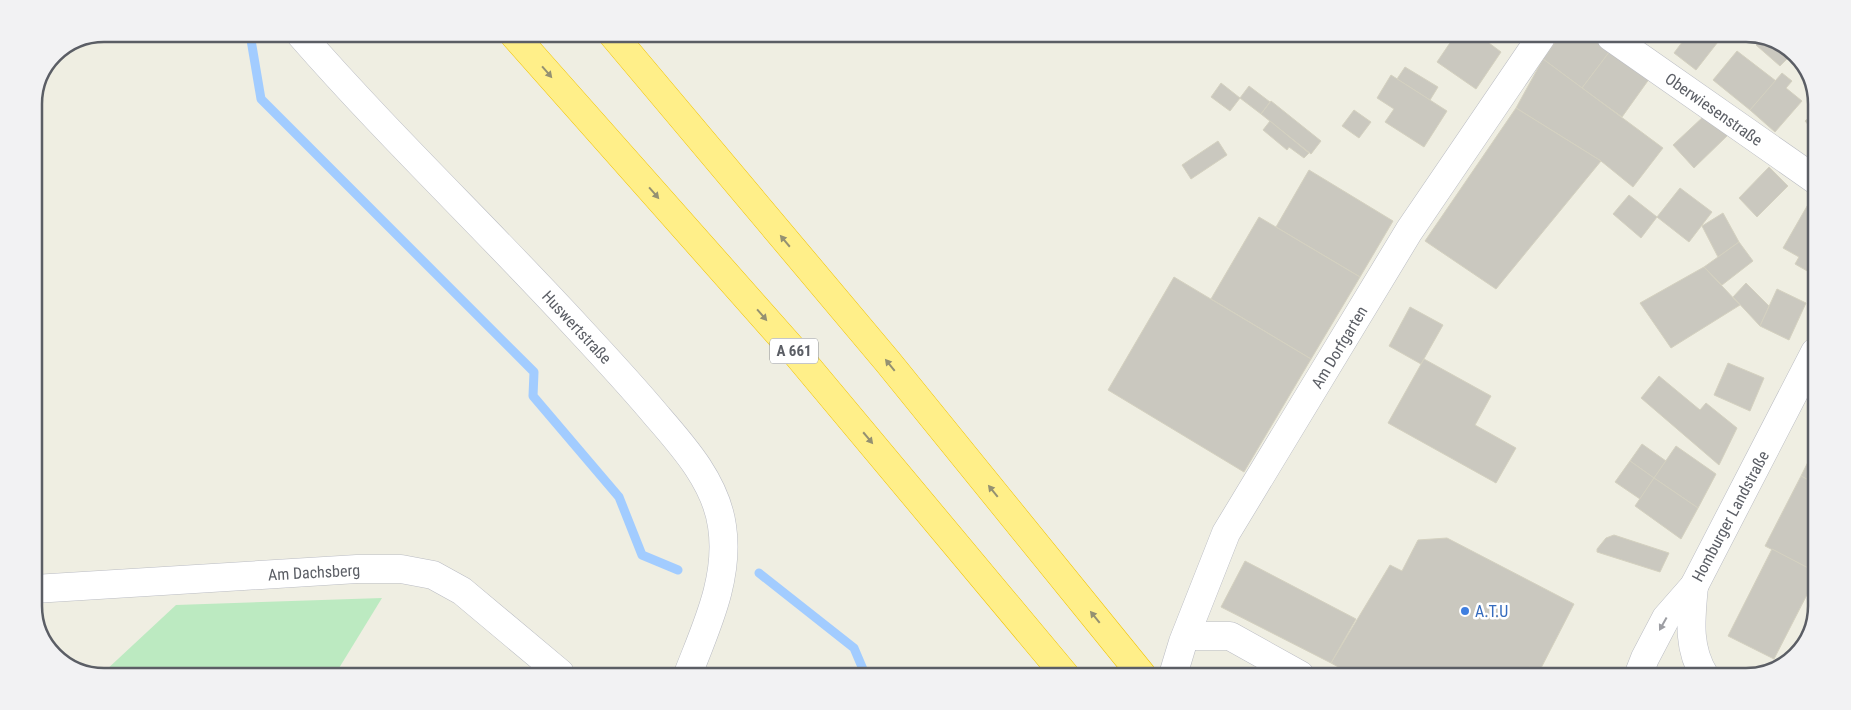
<svg xmlns="http://www.w3.org/2000/svg" width="1851" height="710" font-family="'Roboto Condensed',sans-serif">
  <rect width="100%" height="100%" fill="#efeee2"/>
  <path fill="#bceac1" d="M 382,598 L 336,673 L 104,672 L 176,605 Z"/>
  <g fill="none" stroke-linecap="round" stroke-linejoin="round">
    <g stroke="#a2ccff" stroke-width="9">
      <path d="M 250,34 L 261,99 L 534,372 L 533,396 L 619,497 L 642,555 L 678,570"/>
      <path d="M 759,573 L 854,648 L 865,674"/>
    </g>
  </g>
  <g fill="#cac8bf" stroke="#d4d1c0">
    <path d="M 1454,37 L 1487,37 L 1485,40 L 1501,52 L 1476,89 L 1437,62 Z"/>
    <path d="M 1559,37 L 1600,37 L 1613,47 L 1582,88 L 1543,59 Z"/>
    <path d="M 1686,37 L 1721,38 L 1696,70 L 1674,53 Z"/>
    <path d="M 1763,38 L 1769,38 L 1792,54 L 1780,66 L 1756,45 Z"/>
    <path d="M 1613,47 L 1652,75 L 1622,117 L 1582,88 Z"/>
    <path d="M 1737,51 L 1776,81 L 1750,110 L 1713,80 Z"/>
    <path d="M 1791,54 L 1802,61 L 1804,67 Z"/>
    <path d="M 1543,59 L 1663,148 L 1633,187 L 1601,161 L 1516,108 Z"/>
    <path d="M 1405,67 L 1438,87 L 1430,100 L 1397,79 Z"/>
    <path d="M 1782,73 L 1792,81 L 1786,88 L 1802,101 L 1775,132 L 1750,110 Z"/>
    <path d="M 1391,75 L 1447,111 L 1424,147 L 1385,122 L 1394,109 L 1377,98 Z"/>
    <path d="M 1221,83 L 1240,98 L 1230,111 L 1211,97 Z"/>
    <path d="M 1249,86 L 1270,102 L 1261,114 L 1240,98 Z"/>
    <path d="M 1271,101 L 1321,141 L 1311,154 L 1261,114 Z"/>
    <path d="M 1516,108 L 1601,161 L 1496,289 L 1425,241 Z"/>
    <path d="M 1354,110 L 1371,122 L 1359,138 L 1342,126 Z"/>
    <path d="M 1817,111 L 1817,135 L 1805,121 Z"/>
    <path d="M 1704,116 L 1728,135 L 1694,168 L 1673,145 Z"/>
    <path d="M 1270,121 L 1309,153 L 1304,158 L 1289,147 L 1287,150 L 1263,130 Z"/>
    <path d="M 1218,141 L 1227,155 L 1191,179 L 1182,165 Z"/>
    <path d="M 1769,167 L 1788,186 L 1757,217 L 1739,198 Z"/>
    <path d="M 1309,170 L 1393,221 L 1360,277 L 1276,227 Z"/>
    <path d="M 1680,188 L 1712,212 L 1689,242 L 1657,217 Z"/>
    <path d="M 1629,195 L 1657,217 L 1641,238 L 1613,214 Z"/>
    <path d="M 1810,201 L 1816,205 L 1816,276 L 1795,264 L 1799,257 L 1783,248 Z"/>
    <path d="M 1723,213 L 1739,242 L 1718,257 L 1702,226 Z"/>
    <path d="M 1259,217 L 1360,277 L 1311,359 L 1211,299 Z"/>
    <path d="M 1739,242 L 1753,261 L 1722,285 L 1704,267 Z"/>
    <path d="M 1704,267 L 1740,305 L 1671,348 L 1640,303 Z"/>
    <path d="M 1174,277 L 1311,359 L 1244,472 L 1108,390 Z"/>
    <path d="M 1746,283 L 1769,306 L 1760,326 L 1733,297 Z"/>
    <path d="M 1777,289 L 1806,303 L 1789,340 L 1760,326 Z"/>
    <path d="M 1410,307 L 1443,325 L 1421,364 L 1389,346 Z"/>
    <path d="M 1424,359 L 1491,396 L 1475,425 L 1516,448 L 1496,483 L 1388,423 Z"/>
    <path d="M 1728,363 L 1764,378 L 1750,411 L 1714,395 Z"/>
    <path d="M 1659,376 L 1700,410 L 1706,403 L 1737,428 L 1719,465 L 1641,398 Z"/>
    <path d="M 1642,444 L 1666,461 L 1654,478 L 1630,461 Z"/>
    <path d="M 1676,446 L 1716,474 L 1698,508 L 1654,478 Z"/>
    <path d="M 1815,448 L 1814,483 L 1801,476 Z"/>
    <path d="M 1630,461 L 1654,478 L 1640,499 L 1615,482 Z"/>
    <path d="M 1801,476 L 1814,483 L 1814,566 L 1812,570 L 1765,546 Z"/>
    <path d="M 1654,478 L 1698,508 L 1681,539 L 1635,506 Z"/>
    <path d="M 1614,535 L 1669,553 L 1660,572 L 1597,552 L 1597,549 L 1606,538 Z"/>
    <path d="M 1447,538 L 1574,604 L 1539,672 L 1529,667 L 1524,676 L 1353,675 L 1331,663 L 1390,565 L 1402,571 L 1418,540 Z"/>
    <path d="M 1772,549 L 1814,571 L 1814,581 L 1774,659 L 1728,636 Z"/>
    <path d="M 1245,561 L 1356,619 L 1331,663 L 1221,607 Z"/>
  </g>
  <g fill="none" stroke-linecap="round" stroke-linejoin="round">
    <g stroke="#babcc3" stroke-width="29">
      <g id="minor">
        <path d="M 300,34 C 389,136 487,229 578,328 C 605,357 632,386 657,416 C 684,447 716,483 722,526 C 730,578 706,627 688,674"/>
        <path d="M 1611,37 L 1817,181"/>
        <path d="M 1694,586 C 1691,618 1687,648 1705,676"/>
        <path d="M 34,589 L 357,569 L 401,569 L 433,575 L 462,591 L 560,673"/>
        <path d="M 1186,636 L 1230,636 L 1300,675"/>
        <path d="M 1173,675 L 1183,642 L 1226,533 L 1409,231 L 1541,37"/>
        <path d="M 1638,676 L 1645,658 L 1666,618 L 1694,586 L 1815,352"/>
      </g>
    </g>
    <g stroke="#f1c300" stroke-width="29">
      <g id="highway">
        <path d="M 514,35 L 795,352 L 1065,675"/>
        <path d="M 613,35 L 888,362 L 1142,675"/>
      </g>
    </g>
    <use href="#minor" stroke="#fff" stroke-width="28"/>
    <use href="#highway" stroke="#ffef89" stroke-width="28"/>
  </g>
  <defs><path id="oneway-solid" d="M-6-.8H1V-3.2L6.5 0L1 3.2V.8H-6Z" transform="scale(1.25)"/></defs>
  <g fill="#949172">
    <use href="#oneway-solid" transform="translate(547 72) rotate(49)"/>
    <use href="#oneway-solid" transform="translate(654 193) rotate(49)"/>
    <use href="#oneway-solid" transform="translate(785 241) rotate(-130)"/>
    <use href="#oneway-solid" transform="translate(762 315) rotate(49)"/>
    <use href="#oneway-solid" transform="translate(890 365) rotate(-129)"/>
    <use href="#oneway-solid" transform="translate(868 438) rotate(50)"/>
    <use href="#oneway-solid" transform="translate(993 491) rotate(-129)"/>
    <use href="#oneway-solid" transform="translate(1095 617) rotate(-129)"/>
  </g>
  <use fill="#9d9ea3" href="#oneway-solid" transform="translate(1663 624) rotate(119)"/>
  <circle fill="#3f7fe0" stroke="#fff" stroke-width="2" cx="1465" cy="611" r="5"/>
  <g text-anchor="middle" stroke-width="5" stroke-linejoin="round" paint-order="stroke">
    <rect fill="#fff" stroke="#8c8e93" stroke-width="1" x="770" y="338.5" width="48" height="25" rx="4"/>
    <g font-size="15" font-weight="bold" fill="#5b5e65">
      <text x="794" y="356">A 661</text>
    </g>
    <g font-size="16" fill="#5b5e65" stroke="#fff">
      <text transform="translate(1714 109) rotate(35)" y="6">Oberwiesenstraße</text>
      <text transform="translate(577 327) rotate(47)" y="6">Huswertstraße</text>
      <text transform="translate(1339 347) rotate(-59)" y="6">Am Dorfgarten</text>
      <text transform="translate(1730 516) rotate(-62)" y="6">Homburger Landstraße</text>
      <text transform="translate(314 572) rotate(-3)" y="6">Am Dachsberg</text>
    </g>
    <g font-size="16" fill="#366cbe" stroke="#fff" text-anchor="start">
      <text x="1475" y="617">A.T.U</text>
    </g>
  </g>
  <path d="M0 0H1851V710H0ZM104 42H1746A62 62 0 0 1 1808 104V606A62 62 0 0 1 1746 668H104A62 62 0 0 1 42 606V104A62 62 0 0 1 104 42Z" fill="#f2f2f3" fill-rule="evenodd"/>
  <path fill="none" stroke="#5b5e65" stroke-width="2.5" d="M104 42H1746A62 62 0 0 1 1808 104V606A62 62 0 0 1 1746 668H104A62 62 0 0 1 42 606V104A62 62 0 0 1 104 42Z"/>
</svg>
